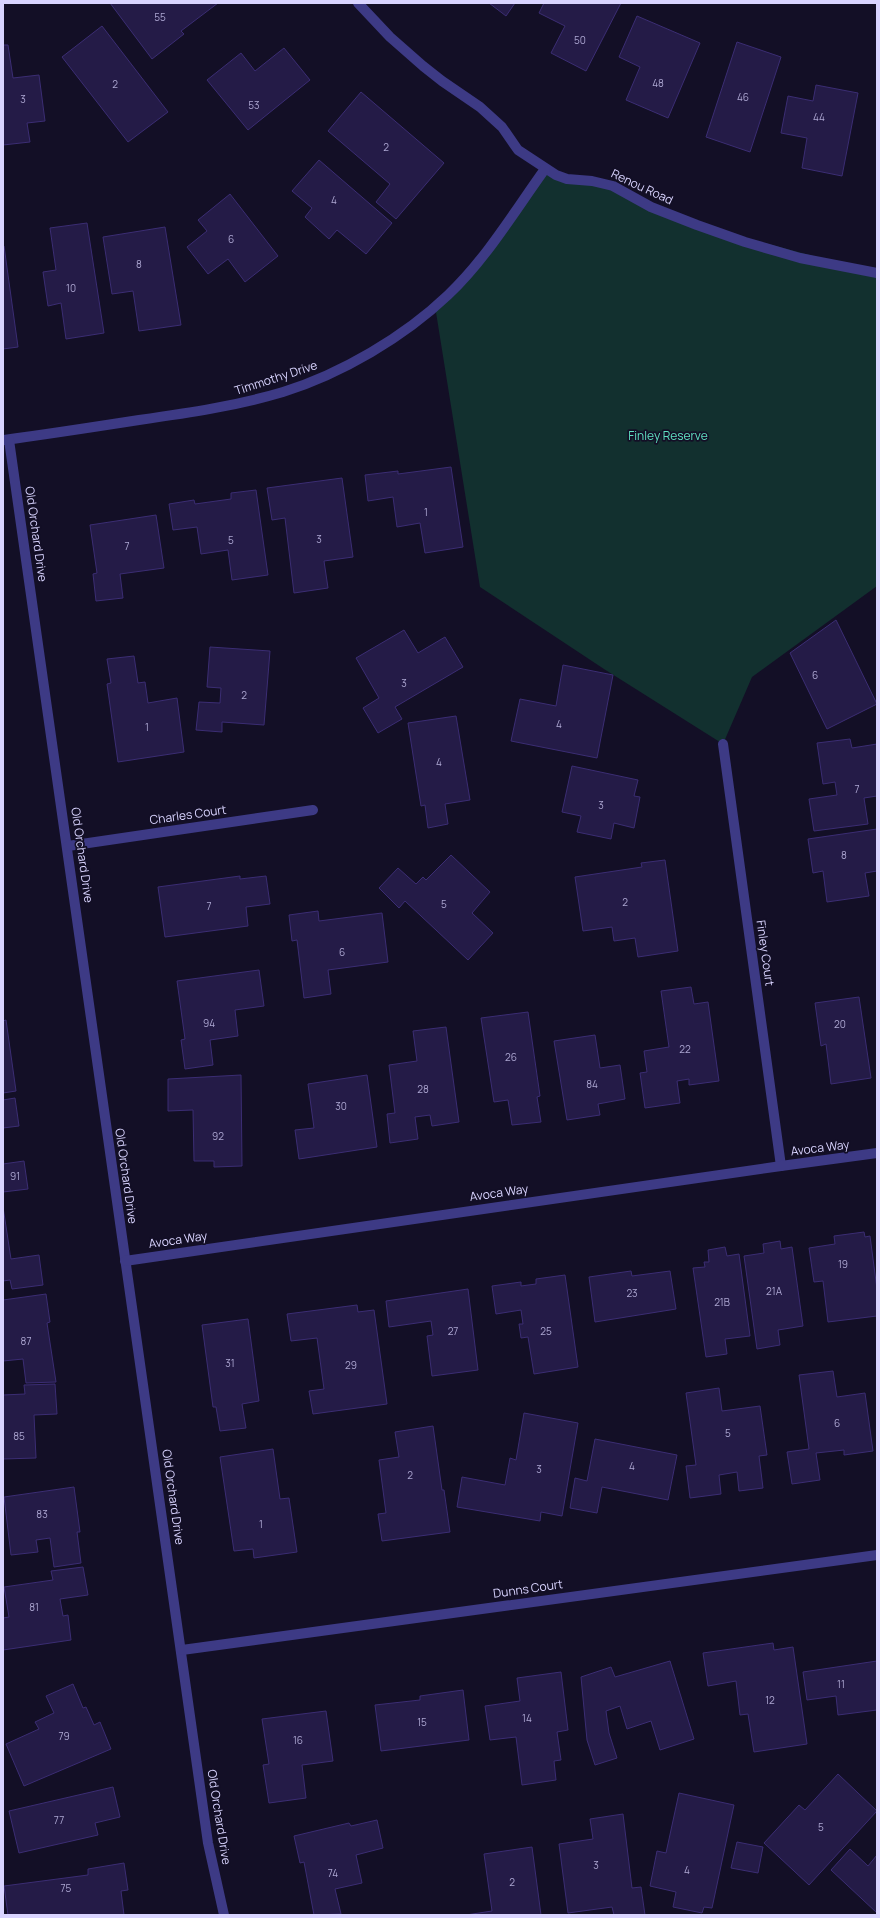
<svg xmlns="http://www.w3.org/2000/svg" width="880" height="1918" font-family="Manrope,sans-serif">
  <rect width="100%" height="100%" fill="#130f26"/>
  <path fill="#12302f" d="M 545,169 L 592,181 L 697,225 L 877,273 L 877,586 L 752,677 L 723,744 L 604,669 L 480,587 L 435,306 L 447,296 Z"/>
  <g fill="#241b47" stroke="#3b2d73">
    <path d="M 110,3 L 218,3 L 181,31 L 184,34 L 152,59 Z"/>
    <path d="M 489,3 L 515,3 L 506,16 Z"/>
    <path d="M 544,3 L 621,3 L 586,71 L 551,53 L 565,26 L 539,13 Z"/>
    <path d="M 637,16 L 700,43 L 668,118 L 626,100 L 640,67 L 619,57 Z"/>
    <path d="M 102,26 L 168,112 L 128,142 L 62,57 Z"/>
    <path d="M 737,42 L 781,57 L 750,152 L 706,137 Z"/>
    <path d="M 3,45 L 8,45 L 13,78 L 39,75 L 45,121 L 27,123 L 30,142 L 3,145 Z"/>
    <path d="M 284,48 L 310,80 L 248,130 L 207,80 L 241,53 L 255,71 Z"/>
    <path d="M 816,85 L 858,93 L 842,176 L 802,168 L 807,138 L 781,133 L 788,96 L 813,101 Z"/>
    <path d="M 361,92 L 444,163 L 396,219 L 376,202 L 390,184 L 328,131 Z"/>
    <path d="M 319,160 L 392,223 L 366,254 L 337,230 L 329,239 L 305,217 L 312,208 L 292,191 Z"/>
    <path d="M 230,194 L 278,256 L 245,282 L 228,259 L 208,274 L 187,247 L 207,231 L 198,220 Z"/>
    <path d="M 87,223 L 104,333 L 66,339 L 61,303 L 48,306 L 43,272 L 56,270 L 50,228 Z"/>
    <path d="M 165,227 L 181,325 L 139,331 L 133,291 L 112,294 L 103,237 Z"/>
    <path d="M 3,246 L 4,246 L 18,347 L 3,349 Z"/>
    <path d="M 451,467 L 463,547 L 425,553 L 420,523 L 397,527 L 393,497 L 368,501 L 365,475 L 398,471 L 398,474 Z"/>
    <path d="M 342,478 L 353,557 L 324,561 L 328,588 L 294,593 L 285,518 L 272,520 L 267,488 Z"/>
    <path d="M 256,490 L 268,575 L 232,580 L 228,550 L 201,554 L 197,527 L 173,530 L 169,504 L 194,500 L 195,504 L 231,499 L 231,493 Z"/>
    <path d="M 156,515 L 164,568 L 120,574 L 123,598 L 96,601 L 93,574 L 97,573 L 90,525 Z"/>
    <path d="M 836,620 L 877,704 L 827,729 L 790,653 Z"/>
    <path d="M 404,630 L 418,653 L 445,637 L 463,667 L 395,707 L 402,719 L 378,733 L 363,708 L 379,698 L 356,658 Z"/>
    <path d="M 210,647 L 270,651 L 264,725 L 222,722 L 222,732 L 196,730 L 199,702 L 220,703 L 221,688 L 207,687 Z"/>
    <path d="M 134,656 L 138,683 L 145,682 L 148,703 L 177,698 L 184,752 L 118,762 L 107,684 L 111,683 L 107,659 Z"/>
    <path d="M 563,665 L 613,675 L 597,758 L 511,741 L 520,699 L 556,706 Z"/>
    <path d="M 456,716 L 470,800 L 445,804 L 448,824 L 428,828 L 425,805 L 421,806 L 408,723 Z"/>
    <path d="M 850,739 L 852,748 L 877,744 L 877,796 L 864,798 L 868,824 L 814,831 L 809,799 L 837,795 L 835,782 L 823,784 L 817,743 Z"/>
    <path d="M 572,766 L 638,780 L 634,796 L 640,797 L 634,828 L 614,823 L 611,839 L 577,832 L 581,816 L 562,812 Z"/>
    <path d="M 877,829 L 877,871 L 865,873 L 869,896 L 827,902 L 823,871 L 813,873 L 808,839 Z"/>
    <path d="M 451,855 L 490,892 L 472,913 L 493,933 L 468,960 L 405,901 L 399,908 L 379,888 L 398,868 L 416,884 L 423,877 L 426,880 Z"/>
    <path d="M 665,860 L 678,951 L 638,957 L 635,938 L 614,941 L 612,927 L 583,931 L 575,877 L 642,867 L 641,863 Z"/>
    <path d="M 240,876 L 240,879 L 266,876 L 270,904 L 246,907 L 248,926 L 165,937 L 158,887 Z"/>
    <path d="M 318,911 L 319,921 L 382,913 L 388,962 L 328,970 L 331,994 L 304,998 L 297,940 L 292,941 L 289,915 Z"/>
    <path d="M 259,970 L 264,1006 L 235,1010 L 238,1036 L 210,1040 L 213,1065 L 185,1069 L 181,1040 L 185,1039 L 177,981 Z"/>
    <path d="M 691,987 L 694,1004 L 708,1002 L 719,1081 L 689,1085 L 689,1079 L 677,1081 L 680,1103 L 645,1108 L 640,1073 L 647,1072 L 644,1051 L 669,1047 L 661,991 Z"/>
    <path d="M 859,997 L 871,1078 L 831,1084 L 826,1044 L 821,1046 L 815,1003 Z"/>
    <path d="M 528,1012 L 540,1096 L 537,1097 L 541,1122 L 512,1125 L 508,1100 L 494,1102 L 481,1018 Z"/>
    <path d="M 6,1020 L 16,1091 L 3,1093 L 3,1021 Z"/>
    <path d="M 446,1027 L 459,1122 L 432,1126 L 430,1115 L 415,1117 L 418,1139 L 390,1143 L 387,1114 L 395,1113 L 389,1065 L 417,1061 L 413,1031 Z"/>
    <path d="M 595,1035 L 600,1068 L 620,1065 L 625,1099 L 598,1104 L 600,1115 L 567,1120 L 554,1041 Z"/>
    <path d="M 241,1075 L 242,1166 L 214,1167 L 214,1161 L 194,1161 L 193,1110 L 168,1111 L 168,1079 Z"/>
    <path d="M 367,1075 L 377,1147 L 299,1159 L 295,1130 L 314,1128 L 308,1084 Z"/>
    <path d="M 15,1098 L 19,1126 L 3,1128 L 3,1100 Z"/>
    <path d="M 24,1161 L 28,1189 L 3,1192 L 3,1164 Z"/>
    <path d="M 3,1207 L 11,1259 L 39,1255 L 43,1285 L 12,1289 L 10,1280 L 3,1281 Z"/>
    <path d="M 864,1232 L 865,1237 L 870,1236 L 877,1289 L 877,1316 L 828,1322 L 823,1281 L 814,1282 L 809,1248 L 835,1244 L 834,1236 Z"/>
    <path d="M 780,1241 L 781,1249 L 792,1247 L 803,1326 L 778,1330 L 780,1345 L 757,1349 L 744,1256 L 764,1253 L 763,1244 Z"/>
    <path d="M 725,1247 L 727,1256 L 739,1254 L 750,1336 L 725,1339 L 727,1354 L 706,1357 L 693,1268 L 705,1267 L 704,1262 L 709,1262 L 708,1250 Z"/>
    <path d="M 631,1271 L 632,1276 L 670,1271 L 676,1309 L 595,1322 L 589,1277 Z"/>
    <path d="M 565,1275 L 578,1367 L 534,1374 L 528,1337 L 521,1338 L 519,1324 L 523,1324 L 521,1310 L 496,1314 L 492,1286 L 521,1282 L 521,1286 L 536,1284 L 536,1279 Z"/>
    <path d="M 468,1289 L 478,1370 L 432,1376 L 427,1336 L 433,1335 L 431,1321 L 389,1327 L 386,1301 Z"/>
    <path d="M 46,1294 L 50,1322 L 47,1323 L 56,1382 L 26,1383 L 23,1359 L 3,1361 L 3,1300 Z"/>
    <path d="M 357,1305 L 358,1312 L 374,1310 L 387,1404 L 313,1414 L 309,1391 L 324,1389 L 317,1338 L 291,1341 L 287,1314 Z"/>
    <path d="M 248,1319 L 259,1401 L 242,1404 L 246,1428 L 220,1431 L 216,1407 L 213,1407 L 202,1325 Z"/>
    <path d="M 833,1371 L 837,1397 L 865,1393 L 873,1451 L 844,1455 L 844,1450 L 816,1453 L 820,1480 L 792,1484 L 787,1452 L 809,1449 L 799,1375 Z"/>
    <path d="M 55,1384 L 57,1414 L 34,1415 L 36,1458 L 3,1459 L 3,1395 L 25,1394 L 24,1385 Z"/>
    <path d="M 719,1388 L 722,1411 L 760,1406 L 767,1455 L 759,1456 L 763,1488 L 739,1491 L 737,1472 L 719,1475 L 721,1494 L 690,1498 L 686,1466 L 696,1465 L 686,1393 Z"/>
    <path d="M 524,1413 L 578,1423 L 562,1516 L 541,1512 L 540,1521 L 457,1507 L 462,1477 L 505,1485 L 510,1458 L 516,1460 Z"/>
    <path d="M 433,1426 L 442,1490 L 444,1490 L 450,1532 L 382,1541 L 378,1514 L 386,1513 L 379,1460 L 399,1457 L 395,1432 Z"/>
    <path d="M 595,1439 L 677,1455 L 668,1500 L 602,1487 L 597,1513 L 570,1508 L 575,1478 L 587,1481 Z"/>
    <path d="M 273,1449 L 280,1499 L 289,1498 L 297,1552 L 254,1558 L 253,1549 L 234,1551 L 220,1457 Z"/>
    <path d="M 74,1487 L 80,1532 L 77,1532 L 81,1563 L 54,1567 L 50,1538 L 36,1540 L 38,1552 L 11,1555 L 4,1497 Z"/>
    <path d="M 83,1567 L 88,1595 L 60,1599 L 63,1616 L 68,1615 L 71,1640 L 3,1650 L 3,1618 L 9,1617 L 4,1587 L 53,1580 L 51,1571 Z"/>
    <path d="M 773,1643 L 774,1650 L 793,1647 L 807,1744 L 754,1752 L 748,1714 L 740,1715 L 736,1681 L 708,1686 L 703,1653 Z"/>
    <path d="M 670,1661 L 694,1739 L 660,1750 L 651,1721 L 627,1729 L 620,1706 L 606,1711 L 609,1733 L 617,1758 L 595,1765 L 587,1740 L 581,1677 L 611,1667 L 615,1677 Z"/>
    <path d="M 877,1661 L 877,1710 L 838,1715 L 836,1696 L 807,1700 L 803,1672 Z"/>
    <path d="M 561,1672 L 568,1730 L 557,1732 L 561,1760 L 554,1761 L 556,1780 L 522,1785 L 516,1737 L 490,1740 L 485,1706 L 520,1701 L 517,1678 Z"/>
    <path d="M 73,1684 L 83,1708 L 86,1707 L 94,1725 L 100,1722 L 111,1749 L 24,1786 L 6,1744 L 39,1729 L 35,1722 L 54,1713 L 46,1696 Z"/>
    <path d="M 463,1690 L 469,1740 L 381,1751 L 375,1705 L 420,1700 L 420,1696 Z"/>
    <path d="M 326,1711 L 333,1761 L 302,1765 L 306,1798 L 269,1803 L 263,1765 L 269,1764 L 262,1719 Z"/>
    <path d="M 838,1774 L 877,1811 L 809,1885 L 764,1843 L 799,1805 L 805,1810 Z"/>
    <path d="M 113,1787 L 120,1817 L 95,1823 L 98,1835 L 19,1853 L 9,1811 Z"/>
    <path d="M 679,1793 L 734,1805 L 712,1908 L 704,1907 L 702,1913 L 673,1907 L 676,1892 L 650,1886 L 657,1851 L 666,1853 Z"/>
    <path d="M 623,1814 L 632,1888 L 641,1887 L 645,1915 L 614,1915 L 612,1907 L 568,1913 L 559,1844 L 593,1839 L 590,1819 Z"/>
    <path d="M 377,1820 L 383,1848 L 356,1855 L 362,1883 L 335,1889 L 341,1914 L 314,1915 L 304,1862 L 300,1863 L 294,1836 L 349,1823 L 351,1826 Z"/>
    <path d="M 737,1842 L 763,1847 L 758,1873 L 731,1868 Z"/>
    <path d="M 532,1847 L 541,1915 L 466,1915 L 492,1911 L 484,1854 Z"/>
    <path d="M 850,1849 L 868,1866 L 877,1855 L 877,1913 L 831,1870 Z"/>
    <path d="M 124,1863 L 128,1890 L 121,1891 L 124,1915 L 8,1915 L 4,1886 L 88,1875 L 88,1869 Z"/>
  </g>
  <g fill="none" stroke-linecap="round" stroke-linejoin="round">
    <g stroke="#3d3a85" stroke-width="10">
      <path d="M 358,3 L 390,37 L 423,66 L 442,81 L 480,107 L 502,127 L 518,150 L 556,175 L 567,179 L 592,181 L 613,186 L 651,207 L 697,225 L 745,242 L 800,258 L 877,273"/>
      <path d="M 4,440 C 49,434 94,427 139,420 C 188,413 236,406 283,392 C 341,374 404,337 448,295 C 486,259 514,212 545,169"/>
      <path d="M 9,440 L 208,1843 L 224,1915"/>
      <path d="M 723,744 L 781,1166"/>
      <path d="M 68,846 L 313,810"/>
      <path d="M 125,1261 L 781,1166 L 877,1153"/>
      <path d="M 182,1650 L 877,1555"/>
    </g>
  </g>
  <g text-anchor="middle" stroke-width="3.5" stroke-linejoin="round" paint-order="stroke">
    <g font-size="10" fill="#aca6d1">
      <text x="160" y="21">55</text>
      <text x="580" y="44">50</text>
      <text x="658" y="87">48</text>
      <text x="115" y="88">2</text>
      <text x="743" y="101">46</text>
      <text x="23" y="103">3</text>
      <text x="254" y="109">53</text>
      <text x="819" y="121">44</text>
      <text x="386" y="151">2</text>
      <text x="334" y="204">4</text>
      <text x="231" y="243">6</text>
      <text x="139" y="268">8</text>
      <text x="71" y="292">10</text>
      <text x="426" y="516">1</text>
      <text x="319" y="543">3</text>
      <text x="231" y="544">5</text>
      <text x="127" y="550">7</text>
      <text x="815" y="679">6</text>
      <text x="404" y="687">3</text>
      <text x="244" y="699">2</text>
      <text x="559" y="728">4</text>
      <text x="147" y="731">1</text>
      <text x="439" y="766">4</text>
      <text x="857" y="793">7</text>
      <text x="601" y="809">3</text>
      <text x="844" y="859">8</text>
      <text x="625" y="906">2</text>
      <text x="444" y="908">5</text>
      <text x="209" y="910">7</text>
      <text x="342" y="956">6</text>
      <text x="209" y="1027">94</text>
      <text x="840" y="1028">20</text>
      <text x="685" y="1053">22</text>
      <text x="511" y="1061">26</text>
      <text x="592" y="1088">84</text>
      <text x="423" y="1093">28</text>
      <text x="341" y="1110">30</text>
      <text x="218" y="1140">92</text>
      <text x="15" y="1180">91</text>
      <text x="843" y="1268">19</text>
      <text x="774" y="1295">21A</text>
      <text x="632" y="1297">23</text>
      <text x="722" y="1306">21B</text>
      <text x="453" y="1335">27</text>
      <text x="546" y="1335">25</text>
      <text x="26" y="1345">87</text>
      <text x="230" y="1367">31</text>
      <text x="351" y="1369">29</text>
      <text x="837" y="1427">6</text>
      <text x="728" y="1437">5</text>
      <text x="19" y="1440">85</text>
      <text x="632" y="1470">4</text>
      <text x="539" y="1473">3</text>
      <text x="410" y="1479">2</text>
      <text x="42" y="1518">83</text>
      <text x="261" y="1528">1</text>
      <text x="34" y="1611">81</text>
      <text x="841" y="1688">11</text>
      <text x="770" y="1704">12</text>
      <text x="527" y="1722">14</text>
      <text x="422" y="1726">15</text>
      <text x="64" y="1740">79</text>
      <text x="298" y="1744">16</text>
      <text x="59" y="1824">77</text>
      <text x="821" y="1831">5</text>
      <text x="596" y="1869">3</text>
      <text x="687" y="1874">4</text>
      <text x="333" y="1877">74</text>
      <text x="512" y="1886">2</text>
      <text x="66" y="1892">75</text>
    </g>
    <g font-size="12" fill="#d9d4ff" stroke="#130f26">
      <text transform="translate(642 187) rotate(25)" y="4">Renou Road</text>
      <text transform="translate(276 378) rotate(-18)" y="4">Timmothy Drive</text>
      <text transform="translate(36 534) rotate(82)" y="4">Old Orchard Drive</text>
      <text transform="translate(188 815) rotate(-8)" y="4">Charles Court</text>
      <text transform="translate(82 855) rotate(82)" y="4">Old Orchard Drive</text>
      <text transform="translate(765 953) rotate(82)" y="4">Finley Court</text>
      <text transform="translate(820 1148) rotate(-7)" y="4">Avoca Way</text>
      <text transform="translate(126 1176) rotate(82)" y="4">Old Orchard Drive</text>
      <text transform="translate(499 1193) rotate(-8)" y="4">Avoca Way</text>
      <text transform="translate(178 1240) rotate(-8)" y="4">Avoca Way</text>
      <text transform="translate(173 1497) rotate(82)" y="4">Old Orchard Drive</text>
      <text transform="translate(528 1589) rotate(-8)" y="4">Dunns Court</text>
      <text transform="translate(219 1817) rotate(81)" y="4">Old Orchard Drive</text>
    </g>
    <g font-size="12" fill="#5fe0c0" stroke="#130f26">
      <text x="668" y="440">Finley Reserve</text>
    </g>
  </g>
  <rect width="880" height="1918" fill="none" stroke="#d9d4ff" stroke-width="8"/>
</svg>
